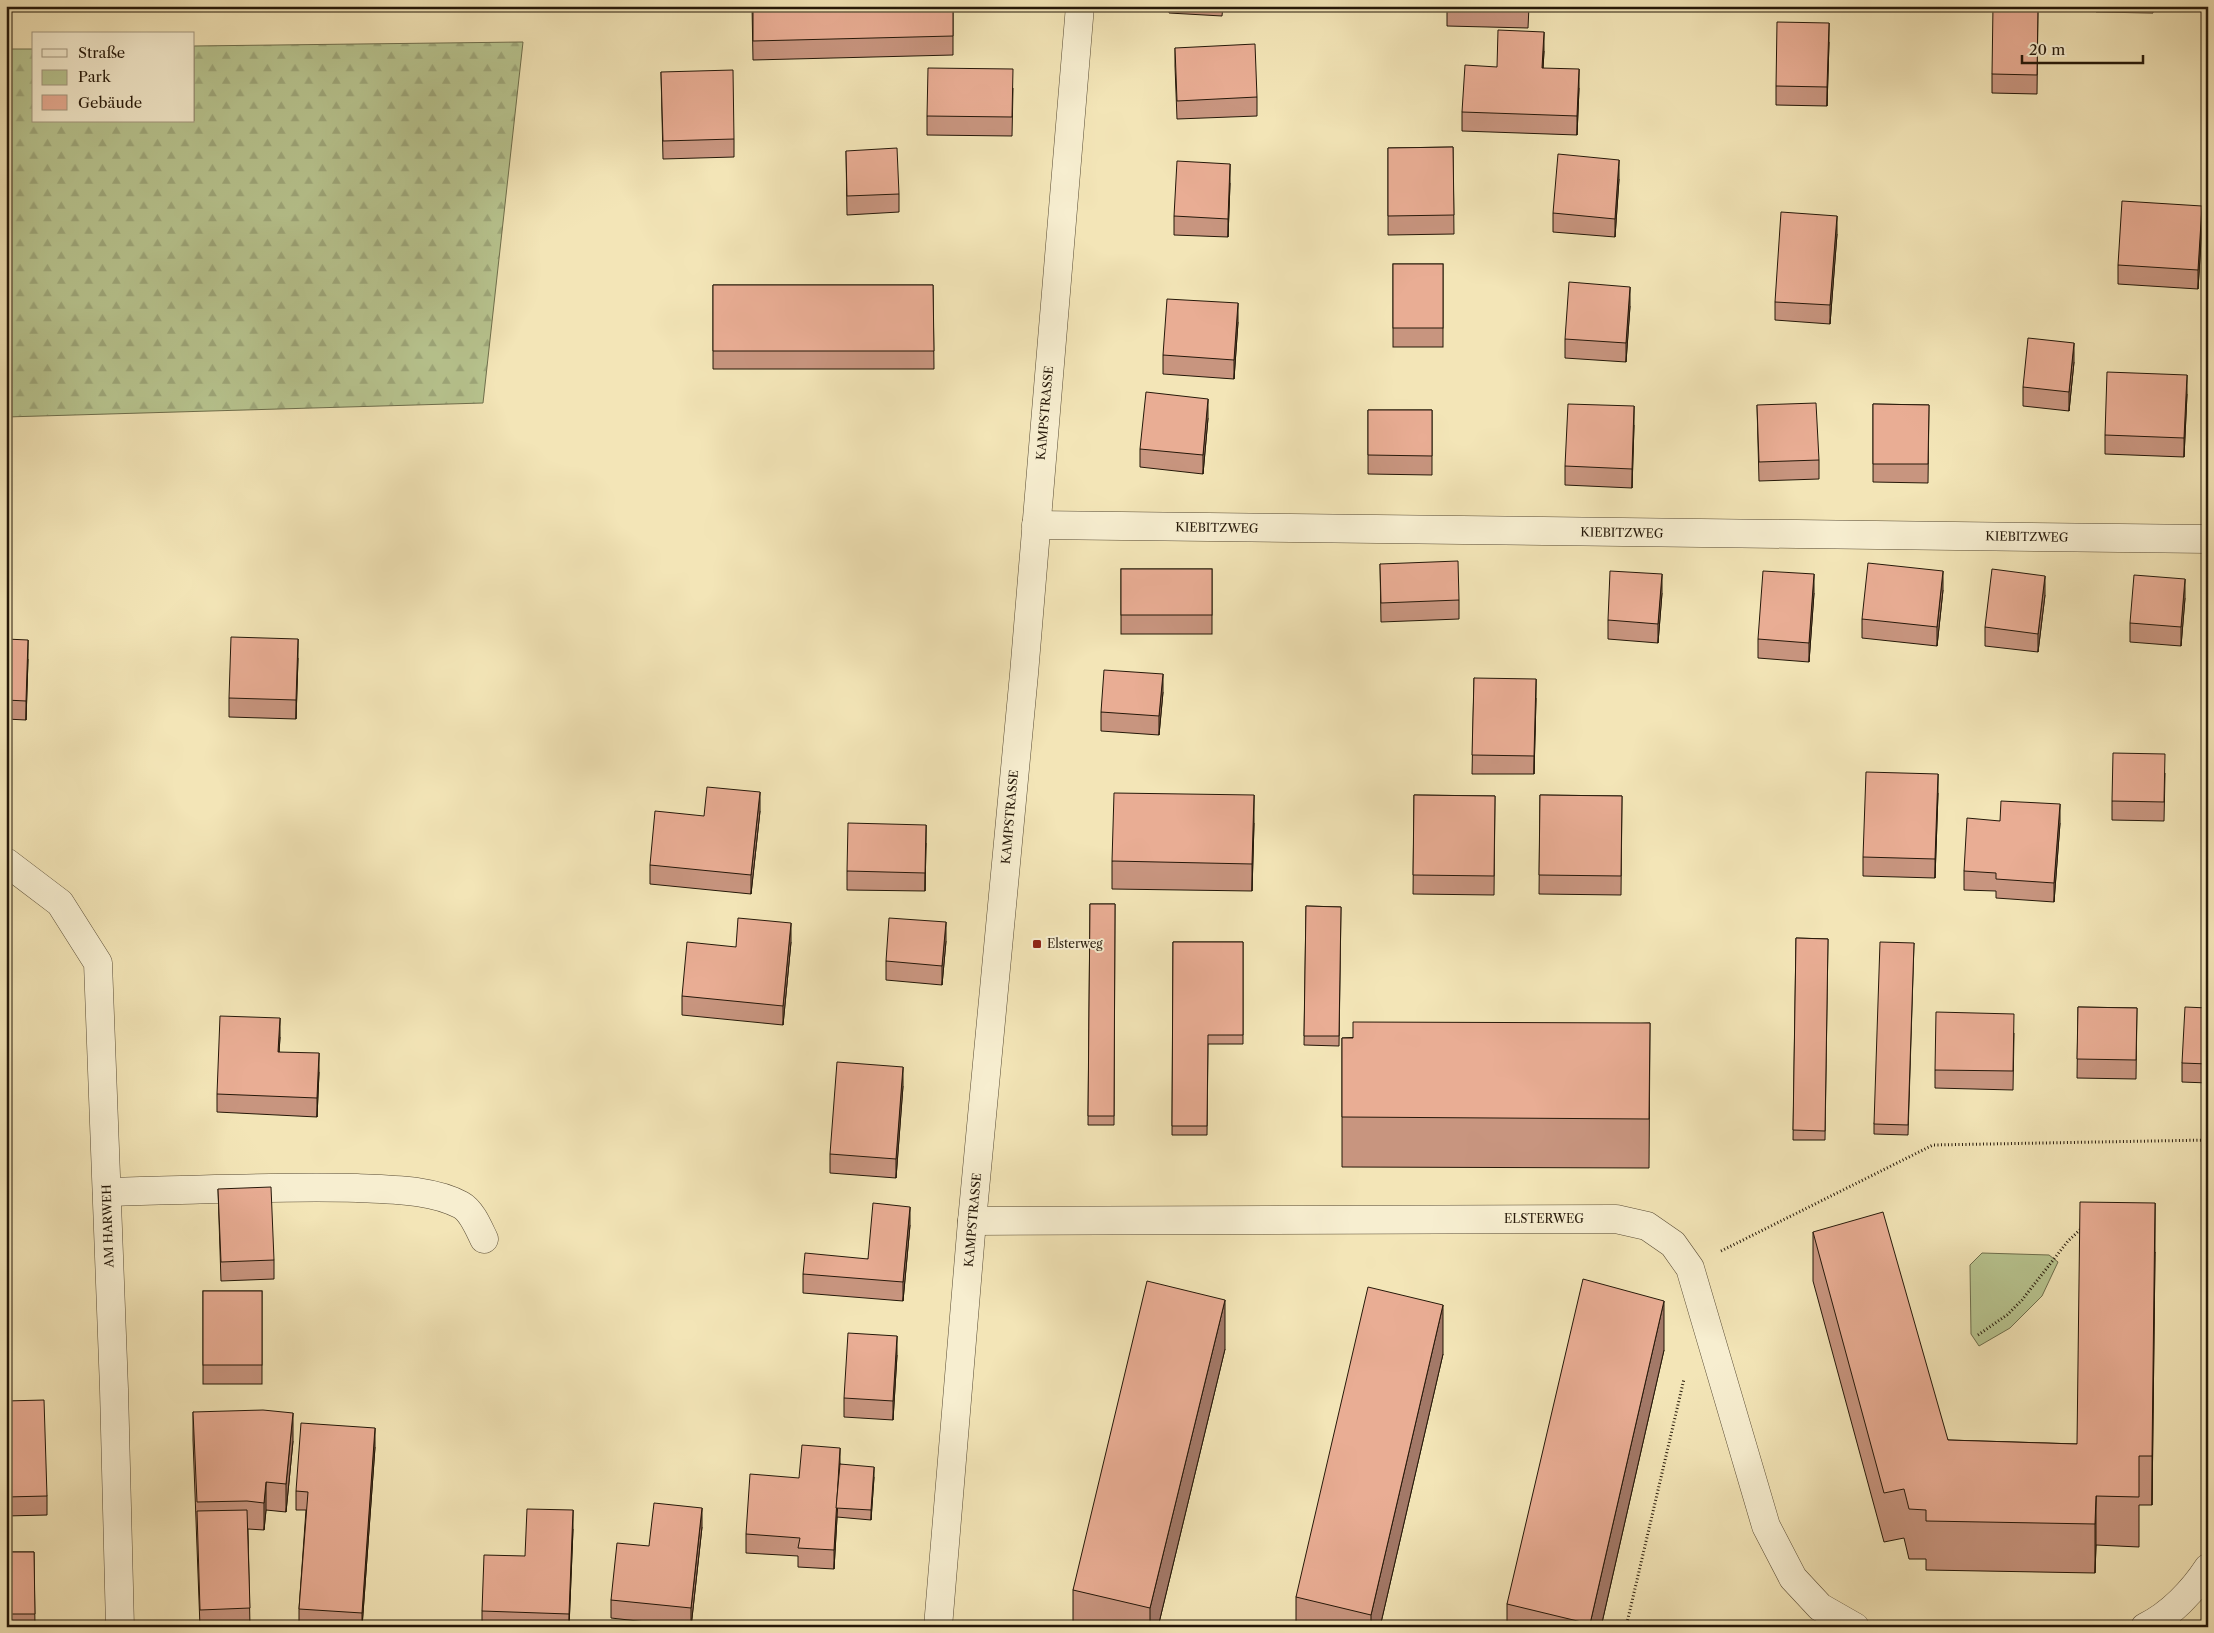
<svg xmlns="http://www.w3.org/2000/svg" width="2214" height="1633" font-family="'Libre Caslon Text',serif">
  <defs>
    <pattern id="forest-firs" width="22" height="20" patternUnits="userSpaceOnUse" patternTransform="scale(1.25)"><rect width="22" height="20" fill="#b8c590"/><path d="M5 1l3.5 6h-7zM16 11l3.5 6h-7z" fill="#9ea87b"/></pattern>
  </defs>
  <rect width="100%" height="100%" fill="#f3e5b7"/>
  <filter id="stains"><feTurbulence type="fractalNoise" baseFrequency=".004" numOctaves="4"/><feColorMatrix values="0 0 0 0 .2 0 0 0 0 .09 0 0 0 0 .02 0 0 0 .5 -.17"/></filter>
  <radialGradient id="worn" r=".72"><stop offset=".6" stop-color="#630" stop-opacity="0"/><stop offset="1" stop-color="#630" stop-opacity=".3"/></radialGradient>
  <path fill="url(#forest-firs)" stroke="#6e6e4c" d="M 523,42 L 483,403 L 6,417 L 6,49 L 34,49 L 34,121 L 194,121 L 194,46 Z"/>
  <path fill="#b8c590" stroke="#6e6e4c" d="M 1982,1253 L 2049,1255 L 2058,1262 L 2042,1296 L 2010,1328 L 1979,1346 L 1971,1334 L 1970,1265 Z"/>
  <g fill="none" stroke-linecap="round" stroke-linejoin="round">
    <g stroke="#584b34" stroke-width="29">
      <g id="minor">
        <path d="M 1036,525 L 2208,539"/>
        <path d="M 6,862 L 60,903 L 98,963 L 114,1389 L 120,1627"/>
        <path d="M 107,1192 C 190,1190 274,1186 357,1188 C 391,1190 431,1189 461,1205 C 472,1211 479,1229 484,1239"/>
        <path d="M 972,1221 L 1616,1219 L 1647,1226 L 1673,1244 L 1690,1268 L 1766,1526 L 1793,1578 L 1820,1607 L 1855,1627"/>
        <path d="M 938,1627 L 972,1221 L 1024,674 L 1080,6"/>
        <path d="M 2145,1627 C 2170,1615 2193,1591 2208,1568"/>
      </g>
    </g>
    <g stroke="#251809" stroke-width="3" stroke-dasharray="1 2.5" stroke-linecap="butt">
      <path d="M 1721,1251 L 1933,1145 L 2208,1140"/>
      <path d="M 1978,1335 L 2007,1315 L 2022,1300 L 2068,1241 L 2083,1227"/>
      <path d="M 1626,1627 L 1684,1379"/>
    </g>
    <use href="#minor" stroke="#f7eed0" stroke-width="28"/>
  </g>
  <g fill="#c8957f" stroke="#251809">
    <path d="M 752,6 L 953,6 L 953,55 L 753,60 Z"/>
    <path d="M 1169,6 L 1223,6 L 1222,16 L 1169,13 Z"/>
    <path d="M 1447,6 L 1529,6 L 1528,28 L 1447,26 Z"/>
    <path d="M 2038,6 L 2037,94 L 1992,93 L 1992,74 Z"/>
    <path d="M 2096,6 L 2153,6 L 2153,13 L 2096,12 Z"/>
    <path d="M 1829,42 L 1827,106 L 1776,105 L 1776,86 Z"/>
    <path d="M 1175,48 L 1257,97 L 1257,116 L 1177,119 L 1175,66 Z"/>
    <path d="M 1544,51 L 1543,68 L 1579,88 L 1577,135 L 1462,131 L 1462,112 L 1497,67 Z"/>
    <path d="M 661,72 L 734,139 L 734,157 L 663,159 Z"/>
    <path d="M 1013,88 L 1012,136 L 927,135 L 927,116 Z"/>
    <path d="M 1453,147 L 1454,234 L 1388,235 L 1388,148 Z"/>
    <path d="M 846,151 L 899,194 L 899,212 L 847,215 Z"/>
    <path d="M 1619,179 L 1615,237 L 1553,232 L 1553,213 Z"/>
    <path d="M 1230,183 L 1228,237 L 1174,235 L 1174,216 Z"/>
    <path d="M 2202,225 L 2198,289 L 2118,284 L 2118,265 Z"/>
    <path d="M 1837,234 L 1830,324 L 1775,320 L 1775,302 Z"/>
    <rect x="1393" y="264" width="50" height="83"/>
    <path d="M 713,285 L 933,285 L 934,369 L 713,369 Z"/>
    <path d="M 1630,306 L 1626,362 L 1565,358 L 1565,339 Z"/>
    <path d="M 1238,322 L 1234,379 L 1163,374 L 1163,355 Z"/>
    <path d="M 2074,362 L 2069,411 L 2023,406 L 2023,387 Z"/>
    <path d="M 2187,394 L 2184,457 L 2105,454 L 2105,435 Z"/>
    <path d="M 1873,404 L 1929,405 L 1928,483 L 1873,482 Z"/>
    <path d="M 1757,405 L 1819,460 L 1819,479 L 1759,481 Z"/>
    <path d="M 1368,410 L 1432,410 L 1432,475 L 1368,474 Z"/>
    <path d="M 1208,418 L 1203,474 L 1140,467 L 1140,449 Z"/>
    <path d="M 1634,425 L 1632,488 L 1565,485 L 1565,466 Z"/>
    <path d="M 1380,564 L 1459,600 L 1459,619 L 1381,622 Z"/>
    <rect x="1121" y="569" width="91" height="65"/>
    <path d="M 1943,590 L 1937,646 L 1862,638 L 1862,619 Z"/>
    <path d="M 1662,593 L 1658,643 L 1608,639 L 1608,620 Z"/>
    <path d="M 1814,593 L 1809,662 L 1758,658 L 1758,639 Z"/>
    <path d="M 2045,595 L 2038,652 L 1985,646 L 1985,627 Z"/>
    <path d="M 2185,598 L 2181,646 L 2130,642 L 2130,623 Z"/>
    <path d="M 6,639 L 28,659 L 26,720 L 6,719 Z"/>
    <path d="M 298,658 L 296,719 L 229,717 L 229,698 Z"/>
    <path d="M 1474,678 L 1536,698 L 1534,774 L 1472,774 Z"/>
    <path d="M 1163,692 L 1159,735 L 1101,731 L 1101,712 Z"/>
    <path d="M 2165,773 L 2164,821 L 2112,820 L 2112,801 Z"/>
    <path d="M 1938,793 L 1935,878 L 1863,876 L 1863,857 Z"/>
    <path d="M 1414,795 L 1495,796 L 1494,895 L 1413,894 Z"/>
    <path d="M 1540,795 L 1622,796 L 1621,895 L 1539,894 Z"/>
    <path d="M 760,811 L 751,894 L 650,884 L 650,865 Z"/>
    <path d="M 2000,821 L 2060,823 L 2054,902 L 1996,898 L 1996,891 L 1964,890 L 1964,871 Z"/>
    <path d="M 1254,823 L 1252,891 L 1112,889 L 1112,861 Z"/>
    <path d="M 926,843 L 925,891 L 847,890 L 847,871 Z"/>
    <path d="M 1090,904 L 1115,904 L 1114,1125 L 1088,1125 Z"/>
    <path d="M 1306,906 L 1341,907 L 1339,1046 L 1304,1045 Z"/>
    <path d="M 6,910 L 11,1078 L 11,1106 L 6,1106 Z"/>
    <path d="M 1796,938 L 1828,939 L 1825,1140 L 1793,1140 Z"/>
    <path d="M 946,941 L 942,985 L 886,980 L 886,961 Z"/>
    <path d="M 791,942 L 783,1025 L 682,1015 L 682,996 L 736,947 Z"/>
    <path d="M 1173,942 L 1243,942 L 1243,1044 L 1208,1044 L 1207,1135 L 1172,1135 Z"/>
    <path d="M 1914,943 L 1908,1135 L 1874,1134 L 1874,1124 Z"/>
    <path d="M 2078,1007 L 2137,1008 L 2136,1079 L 2077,1078 Z"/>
    <path d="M 2208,1008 L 2208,1083 L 2182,1082 L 2182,1063 Z"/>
    <path d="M 1650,1023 L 1649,1168 L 1342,1167 L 1342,1038 Z"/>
    <path d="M 2014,1033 L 2013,1090 L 1935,1088 L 1935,1070 Z"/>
    <path d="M 280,1037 L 279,1052 L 319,1072 L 317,1117 L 217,1112 L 217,1094 Z"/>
    <path d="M 903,1086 L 896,1178 L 830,1173 L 830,1154 Z"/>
    <path d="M 218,1189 L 274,1260 L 274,1279 L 221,1281 Z"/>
    <path d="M 910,1225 L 903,1301 L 803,1293 L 803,1274 L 868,1259 Z"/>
    <path d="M 1813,1232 L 1948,1440 L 2077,1444 L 2155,1252 L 2152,1505 L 2139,1505 L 2139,1547 L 2096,1545 L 2095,1573 L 1926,1570 L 1926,1559 L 1909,1559 L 1904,1538 L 1884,1542 L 1813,1281 Z"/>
    <rect x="203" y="1291" width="59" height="93"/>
    <path d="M 1225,1349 L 1158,1627 L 1073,1627 L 1073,1590 Z"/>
    <path d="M 1664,1350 L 1601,1627 L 1507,1627 L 1507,1604 Z"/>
    <path d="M 1443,1354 L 1380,1627 L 1296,1627 L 1296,1597 Z"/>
    <path d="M 897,1355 L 893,1420 L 844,1417 L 844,1398 Z"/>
    <path d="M 6,1401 L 47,1496 L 47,1515 L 6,1516 Z"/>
    <path d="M 193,1412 L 293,1441 L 286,1512 L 266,1510 L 264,1530 L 248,1529 L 250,1627 L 200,1627 L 193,1440 Z"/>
    <path d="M 375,1447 L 362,1627 L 299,1627 L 299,1609 L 306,1510 L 296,1510 L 296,1491 Z"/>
    <path d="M 840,1464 L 874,1477 L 871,1520 L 837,1517 L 834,1569 L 798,1567 L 798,1556 L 746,1553 L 746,1534 L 799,1478 Z"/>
    <path d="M 702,1527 L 691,1627 L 611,1618 L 611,1600 L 649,1546 Z"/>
    <path d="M 573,1529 L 569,1627 L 482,1627 L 482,1611 L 525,1556 Z"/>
    <path d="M 6,1552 L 34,1552 L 35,1627 L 6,1627 Z"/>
  </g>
  <g fill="#a37968" stroke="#251809">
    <path d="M 1829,23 L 1829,42 L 1827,106 L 1827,87 Z"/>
    <path d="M 1544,32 L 1544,51 L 1542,87 L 1542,68 Z"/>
    <path d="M 1579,69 L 1579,88 L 1577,135 L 1577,116 Z"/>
    <path d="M 1619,160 L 1619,179 L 1615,237 L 1615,219 Z"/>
    <path d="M 1230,164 L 1230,183 L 1228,237 L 1228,219 Z"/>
    <path d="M 2202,206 L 2202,225 L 2198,289 L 2198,270 Z"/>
    <path d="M 1837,216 L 1837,234 L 1830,324 L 1830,305 Z"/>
    <path d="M 1630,287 L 1630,306 L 1626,362 L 1626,343 Z"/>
    <path d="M 1238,303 L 1238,322 L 1234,379 L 1234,360 Z"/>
    <path d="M 2074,343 L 2074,362 L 2069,411 L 2069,392 Z"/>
    <path d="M 2187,375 L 2187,394 L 2184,457 L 2184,438 Z"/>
    <path d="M 1208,399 L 1208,418 L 1203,474 L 1203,455 Z"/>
    <path d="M 1634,406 L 1634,425 L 1632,488 L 1632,469 Z"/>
    <path d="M 1943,571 L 1943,590 L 1937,646 L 1937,627 Z"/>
    <path d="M 1662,574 L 1662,593 L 1658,643 L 1658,624 Z"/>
    <path d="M 1814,574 L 1814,593 L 1809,662 L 1809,643 Z"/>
    <path d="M 2045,576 L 2045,595 L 2038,652 L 2038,634 Z"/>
    <path d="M 2185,579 L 2185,598 L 2181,646 L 2181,627 Z"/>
    <path d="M 298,639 L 298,658 L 296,719 L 296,700 Z"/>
    <path d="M 28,640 L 28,659 L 26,720 L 26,701 Z"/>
    <path d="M 1163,674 L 1163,692 L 1159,735 L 1159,716 Z"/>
    <path d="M 1536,679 L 1536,698 L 1534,774 L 1534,756 Z"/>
    <path d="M 1938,774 L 1938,793 L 1935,878 L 1935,859 Z"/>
    <path d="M 760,792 L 760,811 L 751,894 L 751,875 Z"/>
    <path d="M 1254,795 L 1254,823 L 1252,891 L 1252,864 Z"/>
    <path d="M 2060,804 L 2060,823 L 2054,902 L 2054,883 Z"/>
    <path d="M 926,825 L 926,843 L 925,891 L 925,873 Z"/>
    <path d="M 946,922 L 946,941 L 942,985 L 942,966 Z"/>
    <path d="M 791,923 L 791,942 L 783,1025 L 783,1006 Z"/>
    <path d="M 280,1018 L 280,1037 L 278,1070 L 278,1052 Z"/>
    <path d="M 319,1053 L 319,1072 L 317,1117 L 317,1098 Z"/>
    <path d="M 903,1067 L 903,1086 L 896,1178 L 896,1159 Z"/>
    <path d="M 2155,1203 L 2155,1252 L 2152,1505 L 2152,1456 Z"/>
    <path d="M 910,1207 L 910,1225 L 903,1301 L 903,1282 Z"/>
    <path d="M 1225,1300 L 1225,1349 L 1158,1627 L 1150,1627 L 1150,1608 Z"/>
    <path d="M 1664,1301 L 1664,1350 L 1601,1627 L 1590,1627 L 1590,1624 Z"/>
    <path d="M 1443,1305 L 1443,1354 L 1380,1627 L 1371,1627 L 1371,1615 Z"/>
    <path d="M 897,1336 L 897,1355 L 893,1420 L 893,1401 Z"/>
    <path d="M 293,1413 L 293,1441 L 286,1512 L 286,1484 Z"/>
    <path d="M 375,1428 L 375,1447 L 362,1627 L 362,1613 Z"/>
    <path d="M 840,1448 L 840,1467 L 834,1569 L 834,1550 Z"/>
    <path d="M 874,1467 L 874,1477 L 871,1520 L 871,1510 Z"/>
    <path d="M 266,1482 L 266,1510 L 264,1530 L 264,1503 Z"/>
    <path d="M 2096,1496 L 2096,1545 L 2095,1573 L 2095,1524 Z"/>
    <path d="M 702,1508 L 702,1527 L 691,1627 L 691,1608 Z"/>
    <path d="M 573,1510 L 573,1529 L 569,1627 L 569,1614 Z"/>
  </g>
  <g fill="#e9ad94" stroke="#251809">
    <path d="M 753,6 L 953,6 L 953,36 L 753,41 Z"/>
    <path d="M 1447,6 L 1528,6 L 1528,9 L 1447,7 Z"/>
    <path d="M 1993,6 L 2038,6 L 2037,75 L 1992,74 Z"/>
    <path d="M 1777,22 L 1829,23 L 1827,87 L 1776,86 Z"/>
    <path d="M 1498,30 L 1544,32 L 1542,68 L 1579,69 L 1577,116 L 1462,112 L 1465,65 L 1497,67 Z"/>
    <path d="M 1255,44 L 1257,97 L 1177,101 L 1175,48 Z"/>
    <path d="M 928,68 L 1013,69 L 1012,117 L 927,116 Z"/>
    <path d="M 733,70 L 734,139 L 663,141 L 661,72 Z"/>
    <path d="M 1453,147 L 1454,215 L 1388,216 L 1388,148 Z"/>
    <path d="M 897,148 L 899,194 L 847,196 L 846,151 Z"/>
    <path d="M 1558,154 L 1619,160 L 1615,219 L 1553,213 Z"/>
    <path d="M 1177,161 L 1230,164 L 1228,219 L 1174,216 Z"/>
    <path d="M 2122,201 L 2202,206 L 2198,270 L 2118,265 Z"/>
    <path d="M 1781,212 L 1837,216 L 1830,305 L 1775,302 Z"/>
    <rect x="1393" y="264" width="50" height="64"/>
    <path d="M 1569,282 L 1630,287 L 1626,343 L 1565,339 Z"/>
    <path d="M 713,285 L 933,285 L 934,351 L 713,351 Z"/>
    <path d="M 1167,299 L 1238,303 L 1234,360 L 1163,355 Z"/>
    <path d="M 2028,338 L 2074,343 L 2069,392 L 2023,387 Z"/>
    <path d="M 2107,372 L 2187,375 L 2184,438 L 2105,435 Z"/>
    <path d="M 1146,392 L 1208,399 L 1203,455 L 1140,449 Z"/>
    <path d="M 1816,403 L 1819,460 L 1759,462 L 1757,405 Z"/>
    <path d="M 1568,404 L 1634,406 L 1632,469 L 1565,466 Z"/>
    <path d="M 1873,404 L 1929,405 L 1928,464 L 1873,464 Z"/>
    <path d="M 1368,410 L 1432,410 L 1432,456 L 1368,455 Z"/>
    <path d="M 1458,561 L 1459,600 L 1381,603 L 1380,564 Z"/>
    <path d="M 1868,563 L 1943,571 L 1937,627 L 1862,619 Z"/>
    <rect x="1121" y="569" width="91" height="46"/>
    <path d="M 1992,569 L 2045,576 L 2038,634 L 1985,627 Z"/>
    <path d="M 1610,571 L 1662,574 L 1658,624 L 1608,620 Z"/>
    <path d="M 1763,571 L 1814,574 L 1809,643 L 1758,639 Z"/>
    <path d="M 2134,575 L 2185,579 L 2181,627 L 2130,623 Z"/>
    <path d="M 231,637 L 298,639 L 296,700 L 229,698 Z"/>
    <path d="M 6,639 L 28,640 L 26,701 L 6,700 Z"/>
    <path d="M 1104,670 L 1163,674 L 1159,716 L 1101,712 Z"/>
    <path d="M 1474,678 L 1536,679 L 1534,756 L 1472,755 Z"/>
    <path d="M 2113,753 L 2165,754 L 2164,802 L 2112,801 Z"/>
    <path d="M 1866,772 L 1938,774 L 1935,859 L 1863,857 Z"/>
    <path d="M 707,787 L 760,792 L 751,875 L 650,865 L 655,811 L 704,816 Z"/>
    <path d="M 1114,793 L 1254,795 L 1252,864 L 1112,861 Z"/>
    <path d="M 1414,795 L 1495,796 L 1494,876 L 1413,875 Z"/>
    <path d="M 1540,795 L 1622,796 L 1621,876 L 1539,875 Z"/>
    <path d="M 2001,801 L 2060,804 L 2054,883 L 1996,879 L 1996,873 L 1964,871 L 1967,818 L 2000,821 Z"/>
    <path d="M 848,823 L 926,825 L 925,873 L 847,871 Z"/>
    <path d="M 1090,904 L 1115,904 L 1114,1116 L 1088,1116 Z"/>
    <path d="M 1306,906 L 1341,907 L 1339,1036 L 1304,1036 Z"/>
    <path d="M 6,910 L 9,910 L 11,1078 L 6,1079 Z"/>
    <path d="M 738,918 L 791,923 L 783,1006 L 682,996 L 687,942 L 736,947 Z"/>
    <path d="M 889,918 L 946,922 L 942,966 L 886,961 Z"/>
    <path d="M 1796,938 L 1828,939 L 1825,1131 L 1793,1130 Z"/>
    <path d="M 1173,942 L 1243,942 L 1243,1035 L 1208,1035 L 1207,1126 L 1172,1126 Z"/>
    <path d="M 1880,942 L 1914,943 L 1908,1125 L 1874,1124 Z"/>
    <path d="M 2078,1007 L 2137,1008 L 2136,1060 L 2077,1059 Z"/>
    <path d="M 2185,1007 L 2208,1008 L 2208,1064 L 2182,1063 Z"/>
    <path d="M 1936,1012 L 2014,1014 L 2013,1071 L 1935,1070 Z"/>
    <path d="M 220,1016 L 280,1018 L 278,1052 L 319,1053 L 317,1098 L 217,1094 Z"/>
    <path d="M 1353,1022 L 1650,1023 L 1649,1119 L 1342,1117 L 1342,1038 L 1353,1038 Z"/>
    <path d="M 837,1062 L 903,1067 L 896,1159 L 830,1154 Z"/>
    <path d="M 271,1187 L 274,1260 L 221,1262 L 218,1189 Z"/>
    <path d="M 2080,1202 L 2155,1203 L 2152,1456 L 2139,1456 L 2139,1497 L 2096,1496 L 2095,1524 L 1926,1521 L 1926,1510 L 1909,1509 L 1904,1489 L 1884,1493 L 1813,1232 L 1883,1212 L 1948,1440 L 2077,1444 Z"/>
    <path d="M 873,1203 L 910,1207 L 903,1282 L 803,1274 L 805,1253 L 868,1259 Z"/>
    <path d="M 1583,1279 L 1664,1301 L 1590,1624 L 1507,1604 Z"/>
    <path d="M 1147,1281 L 1225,1300 L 1150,1608 L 1073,1590 Z"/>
    <path d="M 1368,1287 L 1443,1305 L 1371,1615 L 1296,1597 Z"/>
    <rect x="203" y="1291" width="59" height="74"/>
    <path d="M 848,1333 L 897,1336 L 893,1401 L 844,1398 Z"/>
    <path d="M 44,1400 L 47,1496 L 6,1497 L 6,1401 Z"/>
    <path d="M 263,1410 L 293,1413 L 286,1484 L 266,1482 L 264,1503 L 247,1501 L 197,1502 L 193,1412 Z"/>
    <path d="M 301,1423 L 375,1428 L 362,1613 L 299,1609 L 308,1492 L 296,1491 Z"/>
    <path d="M 802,1445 L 840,1448 L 834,1550 L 798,1548 L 800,1538 L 746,1534 L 750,1474 L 799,1478 Z"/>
    <path d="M 840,1464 L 874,1467 L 871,1510 L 836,1508 Z"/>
    <path d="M 654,1503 L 702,1508 L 691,1608 L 611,1600 L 617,1543 L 649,1546 Z"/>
    <path d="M 527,1509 L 573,1510 L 569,1614 L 482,1611 L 484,1555 L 525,1556 Z"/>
    <path d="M 247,1510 L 250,1608 L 200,1610 L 197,1511 Z"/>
    <path d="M 6,1552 L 34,1552 L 35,1614 L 6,1614 Z"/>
  </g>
  <rect fill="#8f2418" stroke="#f7eed0" stroke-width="2" x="1032" y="939" width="10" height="10" rx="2.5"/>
  <g text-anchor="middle" stroke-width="4" stroke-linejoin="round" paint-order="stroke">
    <g font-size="12" fill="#251809" stroke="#f7eed0">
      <text transform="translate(1045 413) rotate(-85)" y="4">KAMPSTRASSE</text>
      <text transform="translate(1217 528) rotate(1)" y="4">KIEBITZWEG</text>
      <text transform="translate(1622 533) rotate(1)" y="4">KIEBITZWEG</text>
      <text transform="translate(2027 537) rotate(1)" y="4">KIEBITZWEG</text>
      <text transform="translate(1010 817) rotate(-85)" y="4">KAMPSTRASSE</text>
      <text x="1544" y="1223">ELSTERWEG</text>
      <text transform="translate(973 1220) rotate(-85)" y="4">KAMPSTRASSE</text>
      <text transform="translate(108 1226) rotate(-92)" y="4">AM HARWEH</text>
    </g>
    <g font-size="12" fill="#251809" stroke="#f7eed0" text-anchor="start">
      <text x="1047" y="948">Elsterweg</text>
    </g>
  </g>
  <rect width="2214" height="1633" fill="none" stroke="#f3e5b7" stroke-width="25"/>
  <rect x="8" y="8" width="2199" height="1618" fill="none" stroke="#251809" stroke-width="2.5"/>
  <rect x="12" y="12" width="2189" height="1608" fill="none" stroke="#251809"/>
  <rect x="32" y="32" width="162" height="90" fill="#f7eed0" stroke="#a39880"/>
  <rect x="42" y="49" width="25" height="8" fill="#f7eed0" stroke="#a39880"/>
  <text x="78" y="58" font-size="15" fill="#251809">Straße</text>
  <rect x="42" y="70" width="25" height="15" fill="#b8c590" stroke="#a39880"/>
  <text x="78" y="82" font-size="15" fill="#251809">Park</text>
  <rect x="42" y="95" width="25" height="15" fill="#e9ad94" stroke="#a39880"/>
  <text x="78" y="108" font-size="15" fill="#251809">Gebäude</text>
  <path d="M2022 55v8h121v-8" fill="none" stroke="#251809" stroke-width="2.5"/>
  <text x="2029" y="55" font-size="15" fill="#251809" stroke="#f7eed0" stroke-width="4" paint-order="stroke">20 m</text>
  <rect width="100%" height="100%" filter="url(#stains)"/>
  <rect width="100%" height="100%" fill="url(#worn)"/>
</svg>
